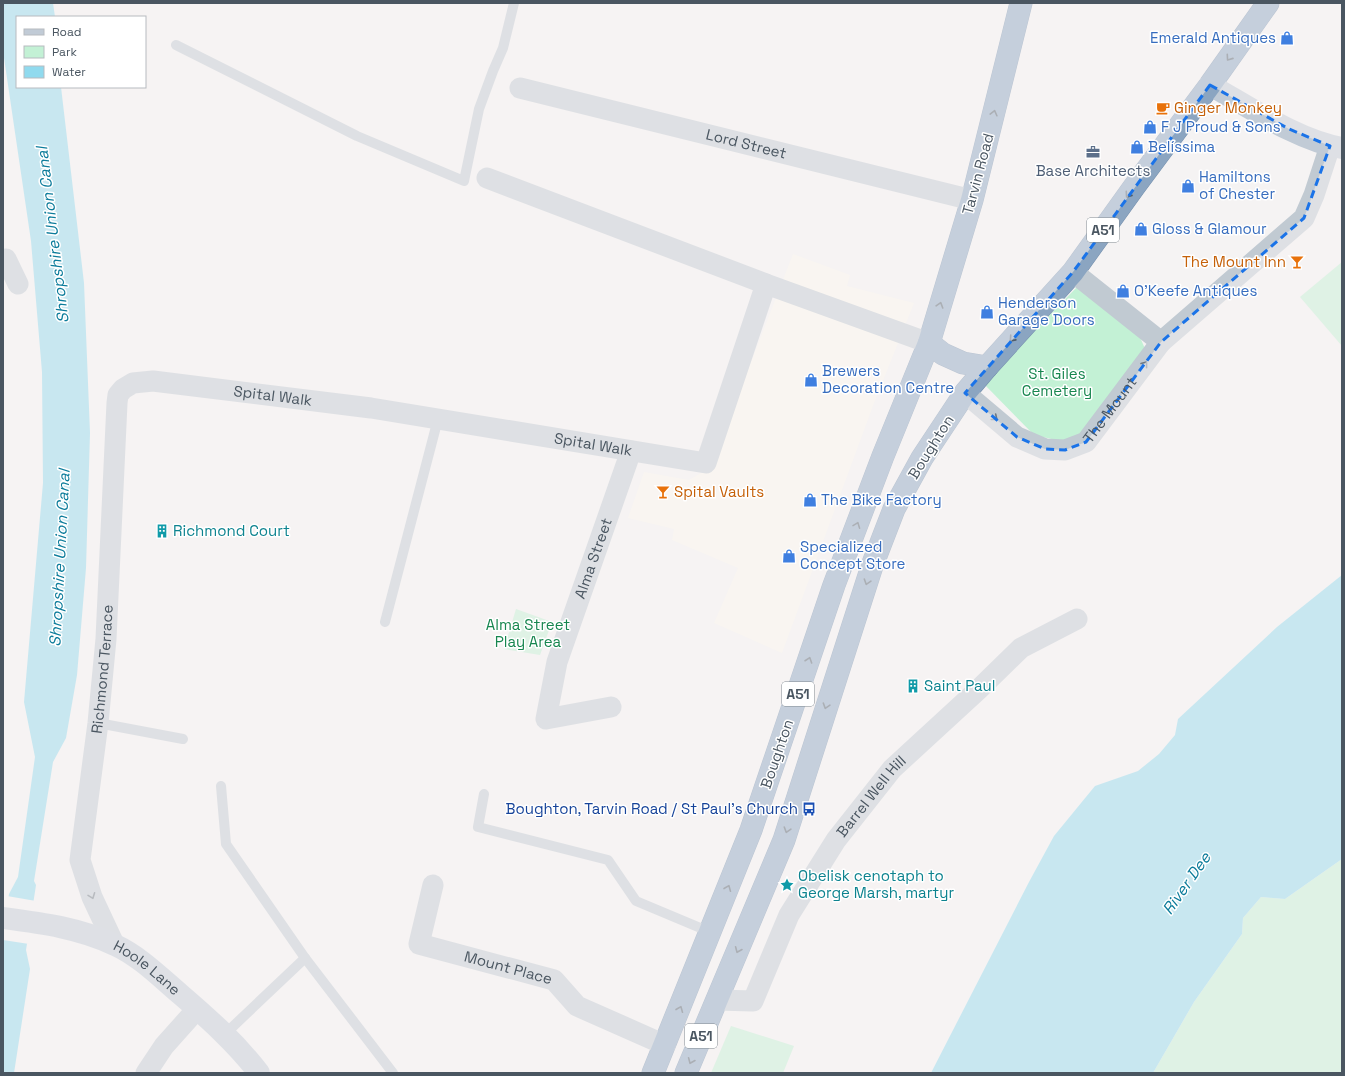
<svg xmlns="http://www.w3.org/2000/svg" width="1345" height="1076" font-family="'Space Grotesk',sans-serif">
  <rect width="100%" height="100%" fill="#f5f3f3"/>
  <path fill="#fdf9ef" d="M 793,254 L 850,275 L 847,286 L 914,303 L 874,403 L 782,653 L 714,623 L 738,568 L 672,540 L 674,529 L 628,518 L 644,472 L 689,480 L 710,468 Z"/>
  <g fill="#c3f1d5">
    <path d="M 1342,262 L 1342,346 L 1300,297 Z"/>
    <path d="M 1077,287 L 1139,335 L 1146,351 L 1089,429 L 1065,442 L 1034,435 L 983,383 Z"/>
    <path d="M 516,609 L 552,622 L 540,655 L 504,649 Z"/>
    <path d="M 1342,859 L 1342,1073 L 1153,1073 L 1194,1002 L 1242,934 L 1243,918 L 1261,897 L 1285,899 Z"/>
    <path d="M 731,1026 L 794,1046 L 783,1073 L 711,1073 Z"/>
  </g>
  <g fill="#90daee">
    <path d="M 3,3 L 53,3 L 55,17 L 17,17 L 17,87 L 61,87 L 84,283 L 90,433 L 86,568 L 77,675 L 66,738 L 53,762 L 34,881 L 36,885 L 26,950 L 30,969 L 14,1073 L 3,1073 L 3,931 L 9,894 L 18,877 L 35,757 L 24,702 L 43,483 L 42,372 L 31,241 L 3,51 Z"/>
    <path d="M 1342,575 L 1342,859 L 1285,899 L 1261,897 L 1243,918 L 1242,934 L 1194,1002 L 1153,1073 L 931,1073 L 1029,882 L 1054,836 L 1095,786 L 1138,771 L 1159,754 L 1175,735 L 1178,719 L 1277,627 Z"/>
  </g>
  <path fill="#f5f3f3" d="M 7,896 L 36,901 L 29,944 L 3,940 L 3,919 Z"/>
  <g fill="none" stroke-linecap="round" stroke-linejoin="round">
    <g stroke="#7690ad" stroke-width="23">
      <g id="highway">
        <path d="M 929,343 L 943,354 L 963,363 L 987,367"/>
        <path d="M 653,1073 L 751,830 L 834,585 L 883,456 L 929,343 L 972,200 L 1021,3"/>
        <path d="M 686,1073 L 784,840 L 872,566 L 894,509 L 922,458 L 965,393 L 987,367 L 1073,272 L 1134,187 L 1210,85 L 1268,3"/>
      </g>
    </g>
    <g stroke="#c1cad2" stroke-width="10">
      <path d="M 176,45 L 357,136 L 464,181 L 479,109 L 493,71 L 503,48 L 514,3"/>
      <path d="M 385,622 L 438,419"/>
      <path d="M 98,723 L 183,739"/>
      <path d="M 221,786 L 226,844 L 305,958 L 393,1073"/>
      <path d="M 484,794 L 478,827 L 608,860 L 636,901 L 710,932"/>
      <path d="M 225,1034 L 305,958"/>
    </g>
    <g stroke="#c1cad2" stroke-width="21">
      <path id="s1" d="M 520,88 L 972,200"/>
      <path d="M 487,178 L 766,284"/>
      <path d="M 6,259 L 18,284"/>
      <path d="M 1161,342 L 1304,218 L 1314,195 L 1330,146"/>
      <path id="s2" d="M 965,393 L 1017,437 L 1045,449 L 1065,450 L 1086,442 L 1161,342 L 1073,272"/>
      <path id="s3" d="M 611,707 L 546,719 L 557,662 L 631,451"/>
      <path id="s4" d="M 433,885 L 419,944 L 554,980 L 577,1006 L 665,1045"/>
      <path id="s5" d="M 114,944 L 92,897 L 80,860 L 98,723 L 106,639 L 117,403 L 118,395 L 123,389 L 133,383 L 153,381 L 371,408 L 706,463 L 766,284 L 929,343"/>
      <path id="s6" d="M 717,1000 L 753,1001 L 789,915 L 836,840 L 892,769 L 979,689 L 1021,648 L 1077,619"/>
      <path d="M 146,1073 L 164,1046 L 197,1009"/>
    </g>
    <g stroke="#c1cbd6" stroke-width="22">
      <path d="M 1210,85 C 1251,108 1297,140 1342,148"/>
      <path id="s7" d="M 3,918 C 41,923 80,928 115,945 C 139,956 159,976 180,994 C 208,1018 236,1043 259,1073"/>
    </g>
    <use href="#highway" stroke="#8ba5c1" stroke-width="22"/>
  </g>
  <defs><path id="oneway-chevron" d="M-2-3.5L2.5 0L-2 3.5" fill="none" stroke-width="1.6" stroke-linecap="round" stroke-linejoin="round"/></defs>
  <g stroke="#505e6b">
    <use href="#oneway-chevron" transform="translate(1229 58) rotate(125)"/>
    <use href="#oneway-chevron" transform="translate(994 113) rotate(-76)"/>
    <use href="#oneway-chevron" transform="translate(1128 195) rotate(125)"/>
    <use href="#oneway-chevron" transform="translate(940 305) rotate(-73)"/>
    <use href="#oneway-chevron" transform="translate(1012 339) rotate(132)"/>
    <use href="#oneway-chevron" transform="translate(857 525) rotate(-69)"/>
    <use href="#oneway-chevron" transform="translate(867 582) rotate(108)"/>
    <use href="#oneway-chevron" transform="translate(809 660) rotate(-71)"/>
    <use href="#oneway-chevron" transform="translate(826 706) rotate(108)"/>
    <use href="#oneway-chevron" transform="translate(787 830) rotate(107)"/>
    <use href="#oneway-chevron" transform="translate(728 888) rotate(-68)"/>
    <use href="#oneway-chevron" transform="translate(738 950) rotate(113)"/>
    <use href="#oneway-chevron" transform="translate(680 1009) rotate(-68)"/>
    <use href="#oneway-chevron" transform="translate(691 1061) rotate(113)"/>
  </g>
  <g stroke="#6e7983">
    <use href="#oneway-chevron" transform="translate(1145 364) rotate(-53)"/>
    <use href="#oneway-chevron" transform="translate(995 418) rotate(39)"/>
    <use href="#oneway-chevron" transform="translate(92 896) rotate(69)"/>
  </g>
  <path d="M0 0H1345V1076H0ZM 1210,85 L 1289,129 L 1330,146 L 1304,218 L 1161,342 L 1086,442 L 1065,450 L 1045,449 L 1017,437 L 965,393 L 1073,272 Z" fill="#f5f3f3" fill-opacity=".55" fill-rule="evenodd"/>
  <path fill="none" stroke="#1a73e8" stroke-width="3" stroke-dasharray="8 5" stroke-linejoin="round" d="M 1210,85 L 1289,129 L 1330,146 L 1304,218 L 1161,342 L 1086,442 L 1065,450 L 1045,449 L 1017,437 L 965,393 L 1073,272 Z"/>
  <defs>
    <g id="shop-bare" transform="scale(1.08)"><path d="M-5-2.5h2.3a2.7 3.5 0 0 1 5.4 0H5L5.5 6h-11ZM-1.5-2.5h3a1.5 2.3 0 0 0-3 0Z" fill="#3f7fe0" stroke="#fff" stroke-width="2.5" paint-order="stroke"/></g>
    <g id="cafe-bare" transform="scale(1.08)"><path d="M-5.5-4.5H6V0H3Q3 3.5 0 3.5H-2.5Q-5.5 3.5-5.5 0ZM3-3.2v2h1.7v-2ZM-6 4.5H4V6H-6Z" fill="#e8710a" stroke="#fff" stroke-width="2.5" paint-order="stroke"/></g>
    <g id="office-bare" transform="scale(1.08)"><path d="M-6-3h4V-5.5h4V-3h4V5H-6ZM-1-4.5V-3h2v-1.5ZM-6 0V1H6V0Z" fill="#5c6f8a" stroke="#fff" stroke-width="2.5" paint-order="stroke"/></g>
    <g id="bar-bare" transform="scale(1.08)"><path d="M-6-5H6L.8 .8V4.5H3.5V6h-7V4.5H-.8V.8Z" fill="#e8710a" stroke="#fff" stroke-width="2.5" paint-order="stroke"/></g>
    <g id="building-bare" transform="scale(1.08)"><path d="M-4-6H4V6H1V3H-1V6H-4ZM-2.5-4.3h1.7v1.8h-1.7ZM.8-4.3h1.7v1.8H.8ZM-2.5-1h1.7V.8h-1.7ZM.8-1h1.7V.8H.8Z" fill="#0f9aa8" stroke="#fff" stroke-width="2.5" paint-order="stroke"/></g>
    <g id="bus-bare" transform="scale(1.08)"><path d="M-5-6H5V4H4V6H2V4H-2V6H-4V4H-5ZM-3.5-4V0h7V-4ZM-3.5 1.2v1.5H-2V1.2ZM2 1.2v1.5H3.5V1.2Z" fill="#1a4fb4" stroke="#fff" stroke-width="2.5" paint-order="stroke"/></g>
    <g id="sight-bare" transform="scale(1.08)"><path d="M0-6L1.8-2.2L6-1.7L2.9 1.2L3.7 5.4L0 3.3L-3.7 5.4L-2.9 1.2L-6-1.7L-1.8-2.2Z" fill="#0f9aa8" stroke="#fff" stroke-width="2.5" paint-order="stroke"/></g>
  </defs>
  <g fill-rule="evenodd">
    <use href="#shop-bare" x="1287" y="38"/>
    <use href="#cafe-bare" x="1163" y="108"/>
    <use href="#shop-bare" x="1150" y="127"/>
    <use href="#shop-bare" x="1137" y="147"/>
    <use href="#office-bare" x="1093" y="152"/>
    <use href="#shop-bare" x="1188" y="186"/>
    <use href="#shop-bare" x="1141" y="229"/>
    <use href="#bar-bare" x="1297" y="262"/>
    <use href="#shop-bare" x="1123" y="291"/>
    <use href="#shop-bare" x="987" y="312"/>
    <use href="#shop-bare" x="811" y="380"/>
    <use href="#bar-bare" x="663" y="492"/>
    <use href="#shop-bare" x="810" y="500"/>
    <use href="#building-bare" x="162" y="531"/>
    <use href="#shop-bare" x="789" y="556"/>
    <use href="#building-bare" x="913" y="686"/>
    <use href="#bus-bare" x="809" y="809"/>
    <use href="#sight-bare" x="787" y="885"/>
  </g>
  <g text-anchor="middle" stroke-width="3" stroke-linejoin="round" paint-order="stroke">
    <g fill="#fff" stroke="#808990" stroke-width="1">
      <rect x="1087" y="218" width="32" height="24" rx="3"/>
      <rect x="782" y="682" width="32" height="24" rx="3"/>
      <rect x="685" y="1024" width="32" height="24" rx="3"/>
    </g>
    <g font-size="14" font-weight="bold" fill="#4a5661">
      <text x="1103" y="235">A51</text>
      <text x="798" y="699">A51</text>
      <text x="701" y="1041">A51</text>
    </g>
    <g font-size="15" fill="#366cbe" stroke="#fff" text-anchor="start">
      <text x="1276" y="43" text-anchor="end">Emerald Antiques</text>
      <text x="1161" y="132">F J Proud &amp; Sons</text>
      <text x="1148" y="152">Belíssima</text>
      <text x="1199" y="182">Hamiltons<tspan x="1199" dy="17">of Chester</tspan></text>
      <text x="1152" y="234">Gloss &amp; Glamour</text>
      <text x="1134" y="296">O'Keefe Antiques</text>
      <text x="998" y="308">Henderson<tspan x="998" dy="17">Garage Doors</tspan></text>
      <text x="822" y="376">Brewers<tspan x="822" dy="17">Decoration Centre</tspan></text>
      <text x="821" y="505">The Bike Factory</text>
      <text x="800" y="552">Specialized<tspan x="800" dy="17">Concept Store</tspan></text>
    </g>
    <g font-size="15" fill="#c56008" stroke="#fff" text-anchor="start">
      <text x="1174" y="113">Ginger Monkey</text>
      <text x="1286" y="267" text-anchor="end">The Mount Inn</text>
      <text x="674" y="497">Spital Vaults</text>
    </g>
    <g font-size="15" fill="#4a5661" stroke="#fff">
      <text dy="5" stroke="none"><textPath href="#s1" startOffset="233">Lord Street</textPath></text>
      <text transform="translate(978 174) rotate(-75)" y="5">Tarvin Road</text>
      <text dy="5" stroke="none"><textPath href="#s5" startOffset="718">Spital Walk</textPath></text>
      <text dy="5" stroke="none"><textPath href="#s2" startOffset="181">The Mount</textPath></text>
      <text dy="5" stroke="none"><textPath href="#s5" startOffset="1042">Spital Walk</textPath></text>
      <text transform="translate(931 447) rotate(-58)" y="5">Boughton</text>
      <text dy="5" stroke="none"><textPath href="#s3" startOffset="234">Alma Street</textPath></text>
      <text dy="5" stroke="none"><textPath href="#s5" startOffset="283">Richmond Terrace</textPath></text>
      <text transform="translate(777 754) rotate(-71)" y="5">Boughton</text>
      <text dy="5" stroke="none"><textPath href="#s6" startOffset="274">Barrel Well Hill</textPath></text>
      <text dy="5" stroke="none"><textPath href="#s7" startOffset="155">Hoole Lane</textPath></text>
      <text dy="5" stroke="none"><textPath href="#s4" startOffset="153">Mount Place</textPath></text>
    </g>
    <g font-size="15" fill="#4e5e75" stroke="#fff">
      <text x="1093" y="176">Base Architects</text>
    </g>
    <g font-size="15" fill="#17864f" stroke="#fff">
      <text x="1057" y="379">St. Giles<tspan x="1057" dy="17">Cemetery</tspan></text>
      <text x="528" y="630">Alma Street<tspan x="528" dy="17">Play Area</tspan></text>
    </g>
    <g font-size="15" fill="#0d838f" stroke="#fff" text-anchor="start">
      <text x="173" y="536">Richmond Court</text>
      <text x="924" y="691">Saint Paul</text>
      <text x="798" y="881">Obelisk cenotaph to<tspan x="798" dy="17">George Marsh, martyr</tspan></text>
    </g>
    <g font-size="15" fill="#164399" stroke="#fff" text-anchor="end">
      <text x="798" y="814">Boughton, Tarvin Road / St Paul's Church</text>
    </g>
    <g font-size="16" font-style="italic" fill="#0c7c9b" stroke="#fff">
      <text transform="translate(52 235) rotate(-97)" y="6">Shropshire Union Canal</text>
      <text transform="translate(59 558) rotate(-87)" y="6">Shropshire Union Canal</text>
      <text transform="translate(1186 883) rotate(-55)" y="6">River Dee</text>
    </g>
  </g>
  <rect width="1345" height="1076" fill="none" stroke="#4a5661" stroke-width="8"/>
  <rect x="16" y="16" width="130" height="72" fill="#ffffff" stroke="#b7bbc0"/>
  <rect x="24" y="29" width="20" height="6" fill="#c1cbd6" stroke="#b7bbc0"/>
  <text x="52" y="36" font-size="12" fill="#4a5661">Road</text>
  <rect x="24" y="46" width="20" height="12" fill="#c3f1d5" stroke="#b7bbc0"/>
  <text x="52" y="56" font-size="12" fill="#4a5661">Park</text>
  <rect x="24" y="66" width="20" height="12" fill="#90daee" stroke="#b7bbc0"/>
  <text x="52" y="76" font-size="12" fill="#4a5661">Water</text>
</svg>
